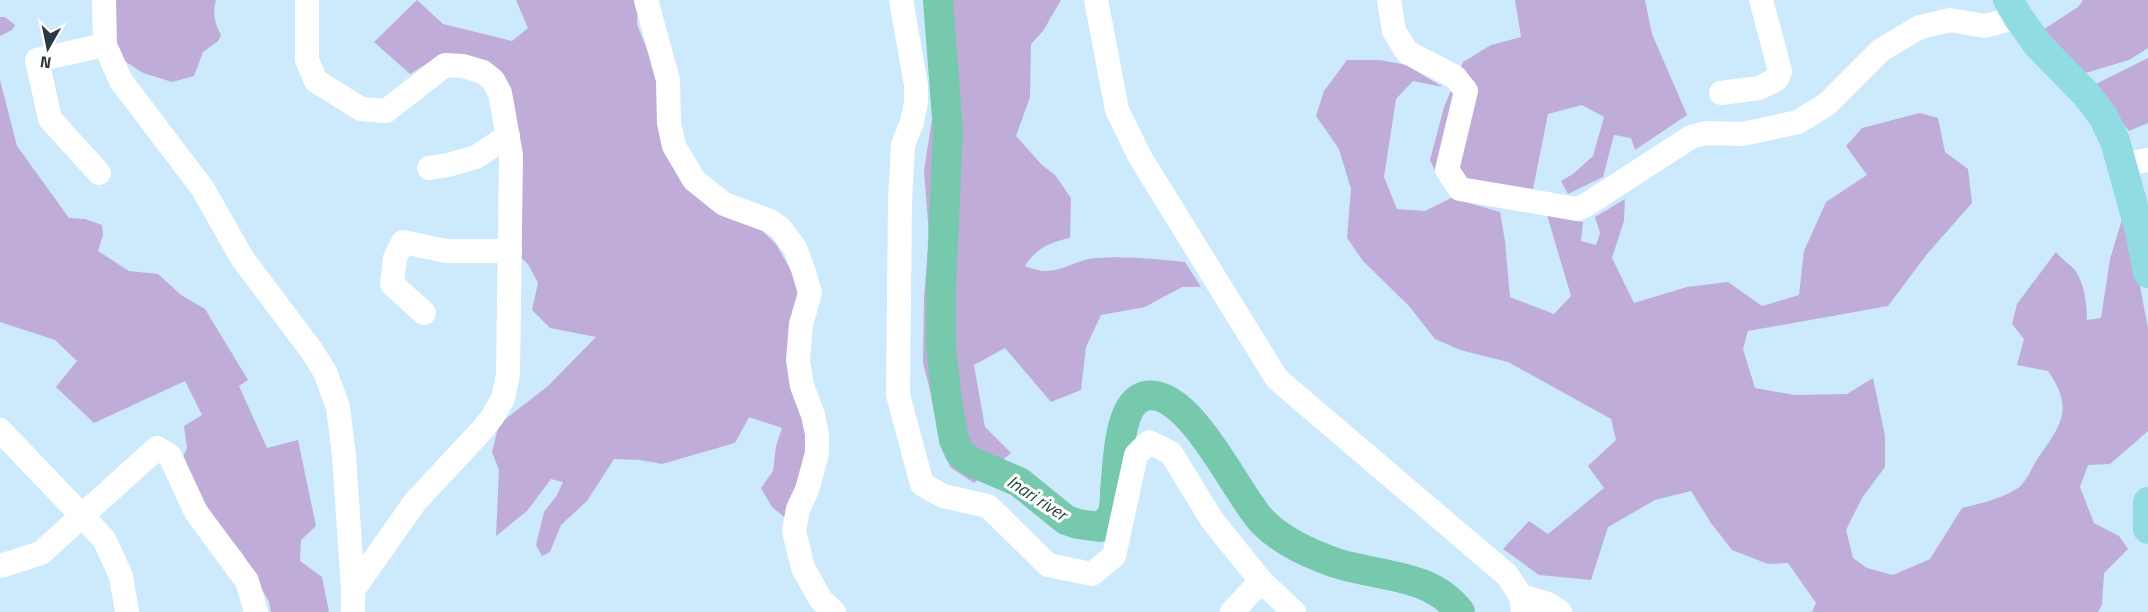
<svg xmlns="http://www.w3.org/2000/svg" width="2148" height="612" font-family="'Titillium Web',sans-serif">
  <rect width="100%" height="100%" fill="#cde9fc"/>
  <g fill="#c0acd8">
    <path d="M 114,0 L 216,0 C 212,12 215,25 221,35 L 218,41 L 203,52 L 194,76 L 172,82 L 143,73 L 123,60 L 111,36 Z"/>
    <path d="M 417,0 L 443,24 L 512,41 L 528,28 L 516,0 L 638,0 L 637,24 L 661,85 L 665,140 L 776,244 L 797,281 L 814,453 L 788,520 L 772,507 L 761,488 L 773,471 L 776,446 L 782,428 L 749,417 L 735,443 L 662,464 L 640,460 L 614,459 L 587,501 L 561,525 L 550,552 L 542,556 L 536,545 L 544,512 L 557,495 L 563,482 L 551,479 L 527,511 L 496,536 L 499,470 L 492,452 L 499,424 L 548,386 L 596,337 L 550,328 L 532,310 L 538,283 L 528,264 L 503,242 L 509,163 L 481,71 L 434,59 L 410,74 L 374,42 Z"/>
    <path d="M 941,0 L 1061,0 L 1043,31 L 1031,44 L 1030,97 L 1016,136 L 1042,165 L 1055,175 L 1071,198 L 1070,238 C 1050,242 1035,249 1025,266 C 1057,280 1069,260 1096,258 C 1126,256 1156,259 1185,262 L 1201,287 L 1182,287 L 1145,307 L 1101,315 L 1086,347 L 1081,390 L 1051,402 L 1005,348 L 974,365 L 985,427 L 1011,453 L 974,483 L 950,467 L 923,363 L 924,297 L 929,236 L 924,170 L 933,113 Z"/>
    <path d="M 1515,0 L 1645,0 L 1652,34 L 1687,115 L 1635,150 L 1631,138 L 1614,135 L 1603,177 L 1568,194 L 1561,181 L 1573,174 L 1593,156 L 1604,117 L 1582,105 L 1548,114 L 1533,189 L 1439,179 L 1430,160 L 1444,107 L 1463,62 L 1491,45 L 1521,37 Z"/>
    <path d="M 2083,0 L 2148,0 L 2148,48 L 2129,60 L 2082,74 L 2041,31 L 2078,7 Z"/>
    <path d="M 0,17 L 5,17 L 15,25 L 12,30 L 0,36 Z"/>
    <path d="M 2148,58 L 2148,123 L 2129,131 L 2092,86 Z"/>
    <path d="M 1347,60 L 1380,60 L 1406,65 L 1443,87 L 1413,81 L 1396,99 L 1384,177 L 1397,209 L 1425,211 L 1451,198 L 1500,212 L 1505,241 L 1510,297 L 1554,314 L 1571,296 L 1547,215 L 1583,222 L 1581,241 L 1596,245 L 1600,233 L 1595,217 L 1625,199 L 1624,221 L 1612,258 L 1634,303 L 1687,287 L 1728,282 L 1762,306 L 1799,295 L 1804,251 L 1826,202 L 1867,175 L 1846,146 L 1862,128 L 1920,113 L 1938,118 L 1945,152 L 1968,169 L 1972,203 L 1927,254 L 1888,306 L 1748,331 L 1743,349 L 1755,388 L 1795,395 L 1847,394 L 1873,378 L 1885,436 L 1885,467 L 1862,498 L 1846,530 L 1853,558 L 1867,568 L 1893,575 L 1930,559 L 1962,508 C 1982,503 2001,499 2018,488 C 2026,482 2031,470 2036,461 C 2059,427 2076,411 2048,371 L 2017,365 L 2024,339 L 2012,324 L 2017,304 L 2056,252 C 2061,259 2069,263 2074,269 C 2084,281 2087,304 2087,320 L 2101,318 L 2110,259 L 2126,206 L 2129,229 L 2148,328 L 2148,431 L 2110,464 L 2088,465 L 2080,487 L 2094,523 L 2119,536 L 2128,549 L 2104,573 L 2102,605 L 2098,612 L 1812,612 L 1816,603 L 1788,563 L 1768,564 L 1732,550 L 1711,523 L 1691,491 L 1655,500 L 1608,527 L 1591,580 L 1539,575 L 1503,549 L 1529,521 L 1548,534 L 1604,488 L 1588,466 L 1616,440 L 1611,419 L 1508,362 L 1460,350 L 1435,339 L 1409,306 L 1363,261 L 1347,238 L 1351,189 L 1339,149 L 1316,116 L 1324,91 Z"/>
    <path d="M 0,80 L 17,146 L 69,218 L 85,219 L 102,225 L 103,235 L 98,251 L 129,271 L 158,274 L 181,295 L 205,309 L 248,380 L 239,386 L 267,448 L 298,440 L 316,526 L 301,540 L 300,561 L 322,577 L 329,612 L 271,612 L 269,602 L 242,553 L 191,491 L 179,466 L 187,448 L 184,426 L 202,415 L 185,381 L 94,423 L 56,387 L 77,361 L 55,340 L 0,322 Z"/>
  </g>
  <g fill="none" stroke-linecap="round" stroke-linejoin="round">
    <path stroke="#76c9ac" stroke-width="30" d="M 938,0 L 948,131 L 941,288 L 941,345 L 946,394 L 954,440 L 960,453 L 972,462 L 1019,482 L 1066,520 L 1078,524 L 1100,527 C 1103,524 1108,521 1110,518 C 1115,511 1115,499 1115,491 C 1118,468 1117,403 1145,396 C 1189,386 1237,495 1262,521 C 1282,542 1310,554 1336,563 C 1379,577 1430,573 1460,612"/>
    <g stroke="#fff" stroke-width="24">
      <path d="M 104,0 L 105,45 L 121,81 L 203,189 L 242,258 L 312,351 L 325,372 L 338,407 L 344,455 L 353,590 L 353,612"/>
      <path d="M 307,0 L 307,60 L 316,81 L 361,109 L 386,111 L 445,65 L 463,66 L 483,72 L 493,80 L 500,93 L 511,155 L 508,375 L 503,398 L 493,416 L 483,429 L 415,502 L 353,590"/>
      <path d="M 646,0 L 668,80 L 669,123 L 674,146 L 694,180 L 724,204 L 770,221 L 780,228 L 795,248 L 803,269 L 810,293 L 801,324 L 798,360 L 802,386 L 813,415 L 817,434 L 817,453 L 807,490 L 798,509 L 794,531 L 803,568 L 821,600 L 834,612"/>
      <path d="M 901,0 L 916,85 L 916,102 L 912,122 L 903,145 L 900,201 L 898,395 L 922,484 L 943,496 L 988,506 L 1048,565 L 1092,574 L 1114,556 L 1136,455 L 1149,442 L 1171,453 L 1212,520 L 1261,581"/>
      <path d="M 1096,0 L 1117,110 L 1140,157 L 1277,379 L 1507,575 L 1521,596 L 1523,612"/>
      <path d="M 1389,0 L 1394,31 L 1407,52 L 1455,77 L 1466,91 L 1447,170 L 1460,189 L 1577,209 L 1586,205 L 1691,137 L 1706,133 L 1743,134 L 1798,122 L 1827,104 L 1881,50 L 1920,27 L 1950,20 L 1985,26 L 2018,17"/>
      <path d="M 1721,93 L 1759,88 L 1777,79 L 1780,71 L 1761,0"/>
      <path d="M 2121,165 L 2148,160"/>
      <path d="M 429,168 L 448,165 L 476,157 L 508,136"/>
      <path d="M 99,173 L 50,119 L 37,60 L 105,45"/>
      <path d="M 424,313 L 392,284 L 395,258 L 403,242 L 446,251 L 510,251"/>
      <path d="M 0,430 L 104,539 L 121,576 L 127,612"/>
      <path d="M 0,566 L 41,553 L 157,448 L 170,456 L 196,512 L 247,581 L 256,612"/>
      <path d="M 1521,596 L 1548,604 L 1560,612"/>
      <path d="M 1232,612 L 1261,581 L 1294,612"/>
    </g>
    <g stroke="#91dbe2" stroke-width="30">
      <path d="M 2008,0 L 2018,17 L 2038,45 L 2086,94 L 2103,116 L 2115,141 L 2140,231 L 2148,273"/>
      <path d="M 2148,502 L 2148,529"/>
    </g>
  </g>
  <g text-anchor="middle" stroke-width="6" stroke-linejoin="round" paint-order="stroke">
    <g font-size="18" font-style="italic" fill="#1e4337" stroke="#fff">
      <text transform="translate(1037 498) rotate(33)" y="6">Inari river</text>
    </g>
  </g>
  <g transform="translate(48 48) rotate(189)" stroke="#ffffff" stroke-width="4.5" paint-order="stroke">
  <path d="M0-4.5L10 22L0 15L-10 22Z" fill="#2a3841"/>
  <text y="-9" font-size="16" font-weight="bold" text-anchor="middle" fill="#2a3841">N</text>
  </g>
</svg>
